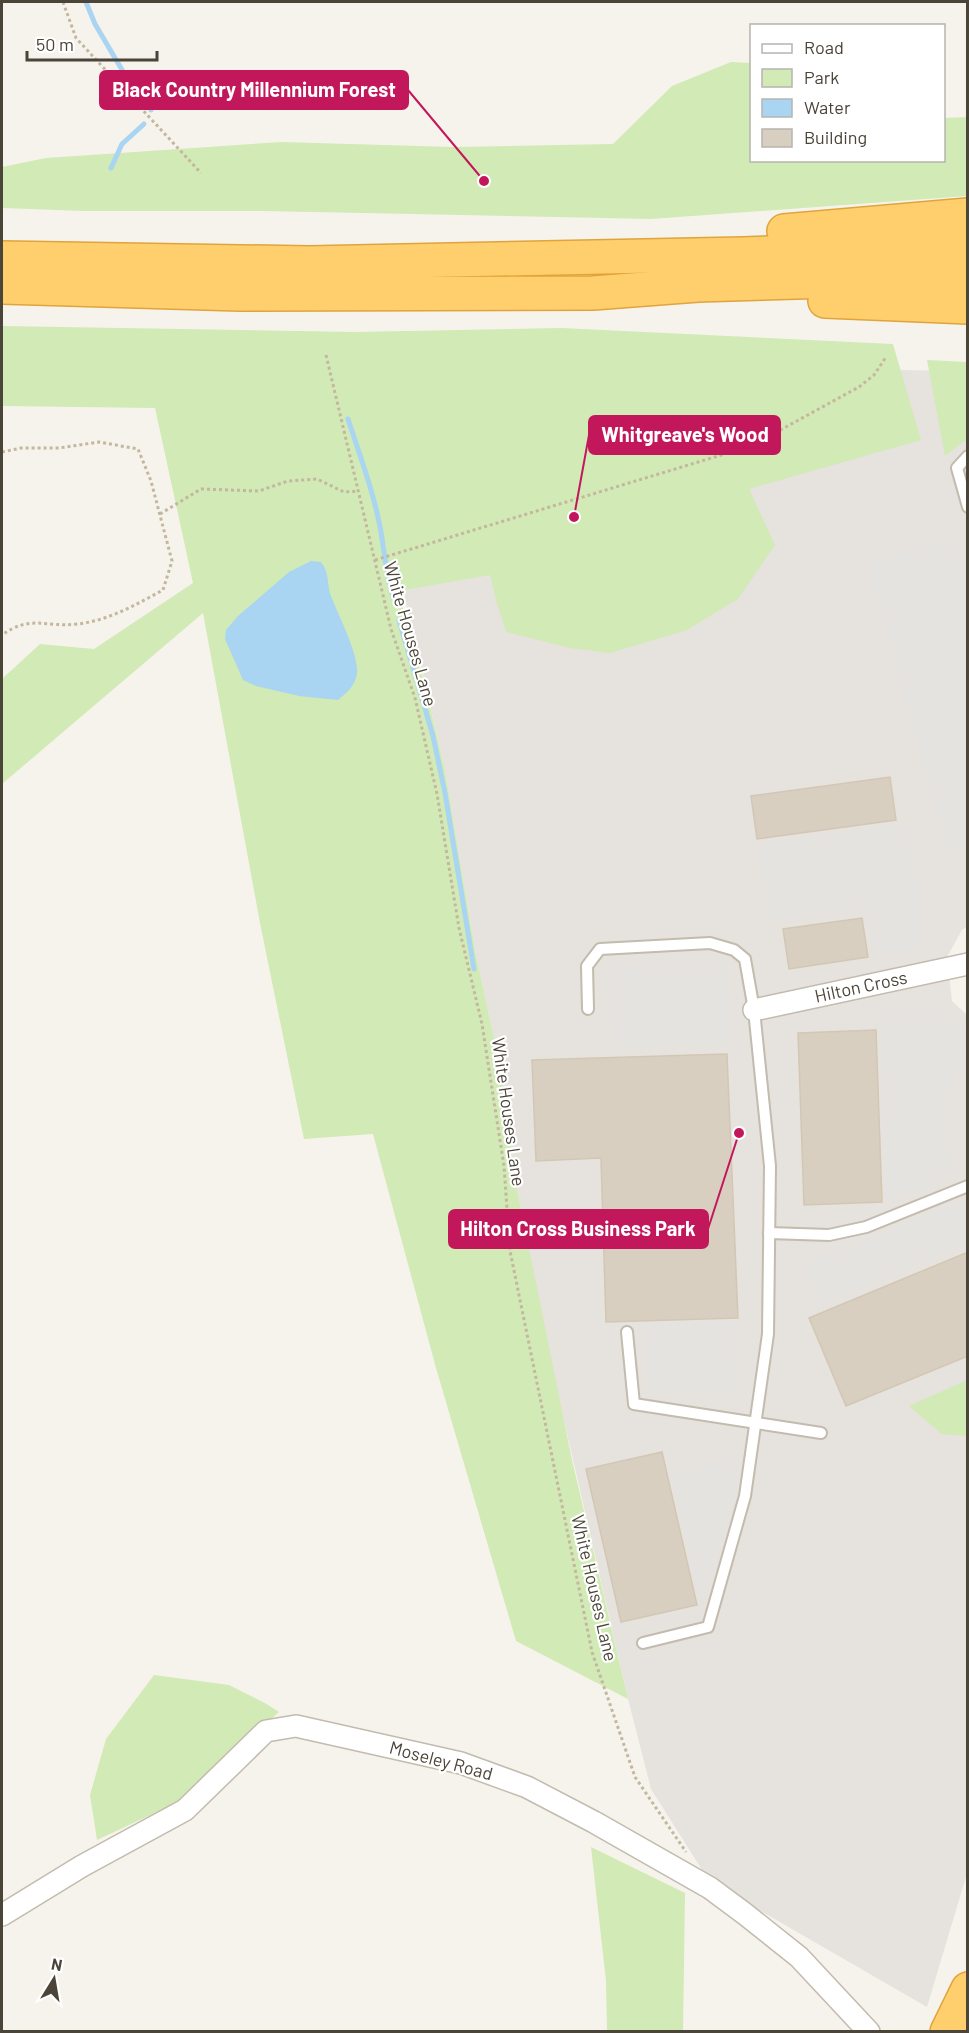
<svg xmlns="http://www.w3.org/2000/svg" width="969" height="2033" font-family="Barlow,sans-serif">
  <rect width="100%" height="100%" fill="#f6f3ec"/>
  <path fill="#e6e2dd" d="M 899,370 L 967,371 L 968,926 L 962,930 L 947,957 L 952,1001 L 968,1016 L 968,1870 L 927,2007 L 709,1881 L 651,1789 L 628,1699 L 554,1377 L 518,1194 L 501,1071 L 475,950 L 445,770 L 379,486 Z"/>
  <g fill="#d2eab5">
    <path d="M 731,62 L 751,63 L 752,160 L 944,160 L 944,118 L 967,117 L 967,196 L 651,219 L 264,211 L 84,211 L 2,208 L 2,167 L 46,158 L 281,142 L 453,147 L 613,144 L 672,86 Z"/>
    <path d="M 2,326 L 355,332 L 562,328 L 893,344 L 921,440 L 749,489 L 775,545 L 738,599 L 687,630 L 610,653 L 570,648 L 506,632 L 496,600 L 490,575 L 398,591 L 424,681 L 445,770 L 475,950 L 501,1071 L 518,1194 L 572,1460 L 628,1699 L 516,1641 L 436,1368 L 373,1134 L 304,1139 L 260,923 L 203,613 L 2,784 L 2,679 L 40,644 L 94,649 L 193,583 L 155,408 L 2,406 Z"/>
    <path d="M 927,360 L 967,362 L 967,439 L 945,456 Z"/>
    <path d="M 967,1380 L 967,1436 L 942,1434 L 909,1406 Z"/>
    <path d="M 154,1675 L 229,1685 L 265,1703 L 279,1712 L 176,1803 L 97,1840 L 90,1795 L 106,1739 Z"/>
    <path d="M 591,1847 L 685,1893 L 683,2031 L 607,2031 L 606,1981 Z"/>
  </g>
  <g fill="#e5e3e0">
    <path d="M 954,539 L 968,585 L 968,847 L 948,853 L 867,562 Z"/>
    <path d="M 906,822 L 922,906 L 918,949 L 872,954 L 866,909 L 767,919 L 759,845 Z"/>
    <path d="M 725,961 L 729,1043 L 613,1046 L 611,966 Z"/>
    <path d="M 949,1009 L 949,1022 L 962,1022 L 964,1070 L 953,1070 L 953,1088 L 948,1089 L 949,1162 L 953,1172 L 928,1186 L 885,1200 L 880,1013 Z"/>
    <path d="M 967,1197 L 967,1243 L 817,1305 L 802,1267 Z"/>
    <path d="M 734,1318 L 736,1392 L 655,1392 L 649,1386 L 644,1321 Z"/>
    <path d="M 741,1457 L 734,1503 L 704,1602 L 698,1603 L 672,1473 Z"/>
  </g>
  <path fill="#a9d4f2" d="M 311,561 L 321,562 C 329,572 327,581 330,593 C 336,612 363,660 356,678 C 353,688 345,694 338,700 L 299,696 L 256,686 L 243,680 L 225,639 L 226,630 L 238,616 L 289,572 Z"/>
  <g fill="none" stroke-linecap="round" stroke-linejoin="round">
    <g stroke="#a9d4f2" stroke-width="5">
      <path d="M 86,2 L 95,24 L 125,75 L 150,100 L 151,110"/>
      <path d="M 111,168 L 122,144 L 144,124"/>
      <path d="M 348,419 C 360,456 374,493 381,532 C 385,557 387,581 396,605"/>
      <path d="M 399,620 L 433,736 L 445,793 L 474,969"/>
    </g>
  </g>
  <g fill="#d8cfc1" stroke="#d3c7b4" stroke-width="1.5">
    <path d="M 890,777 L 896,820 L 757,839 L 751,796 Z"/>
    <path d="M 862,918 L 868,957 L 789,969 L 783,929 Z"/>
    <path d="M 876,1030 L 882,1202 L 804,1205 L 798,1033 Z"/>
    <path d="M 727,1054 L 738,1318 L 606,1322 L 601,1158 L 536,1161 L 532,1060 Z"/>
    <path d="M 968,1252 L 968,1356 L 846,1406 L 809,1318 Z"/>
    <path d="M 662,1452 L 697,1605 L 621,1622 L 586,1469 Z"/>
  </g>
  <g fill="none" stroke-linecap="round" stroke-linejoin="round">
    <g stroke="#c2bbae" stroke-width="14">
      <g id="lane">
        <path d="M 968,456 L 957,468 L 968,507"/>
        <path d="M 588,1009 L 587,966 L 600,949 L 710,943 L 734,950 L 745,959 L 754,1010 L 770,1166 L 768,1334 L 745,1496 L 708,1627 L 643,1643"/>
        <path d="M 769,1233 L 829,1235 L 866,1227 L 968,1186"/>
        <path d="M 627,1332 L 634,1404 L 821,1433"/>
      </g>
    </g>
    <g stroke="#c2bbae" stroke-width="24">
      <g id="street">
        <path d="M 754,1010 L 968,964"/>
        <path d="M 2,1915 L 82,1866 L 185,1810 L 266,1731 L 296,1726 L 461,1763 L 527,1787 L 594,1822 L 710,1888 L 745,1914 L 799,1957 L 869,2032"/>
      </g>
    </g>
    <g stroke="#e0a43c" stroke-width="36">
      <g id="highway">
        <path d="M 784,231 L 968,215"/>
        <path d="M 2,258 L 309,263 L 743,254 L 968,246"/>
        <path d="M 2,287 L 240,294 L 593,293 L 698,285 L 968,277"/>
        <path d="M 825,301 L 968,307"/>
        <path d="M 947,2032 L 968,1989"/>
      </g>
    </g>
    <g stroke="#c4b79f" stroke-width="3" stroke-dasharray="3 3" stroke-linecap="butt">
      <path d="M 63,2 L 76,38 L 201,173"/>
      <path d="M 326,355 L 391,629 L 415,698 L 437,794 L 459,928 L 482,1024 L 504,1166 L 510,1251 L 592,1652 L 635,1777 L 686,1852"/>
      <path d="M 2,452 L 21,448 L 59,448 L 99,442 L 138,449 L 151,481 L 172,561 L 163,590 C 137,604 108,621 77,624 C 47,628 31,614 2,635"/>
      <path d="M 160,514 L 201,489 L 259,491 L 288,481 L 317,479 L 344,492 L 358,491"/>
      <path d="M 375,560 L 751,446 L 859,387 L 874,375 L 886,357"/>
    </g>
    <use href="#lane" stroke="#fff" stroke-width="10"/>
    <use href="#street" stroke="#fff" stroke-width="21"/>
    <use href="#highway" stroke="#ffcf6e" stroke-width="33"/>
  </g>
  <g text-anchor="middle" stroke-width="4.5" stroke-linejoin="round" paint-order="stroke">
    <g font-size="18" fill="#4b4439" stroke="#fff">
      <text transform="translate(410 634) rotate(74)" y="6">White Houses Lane</text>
      <text transform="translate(861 987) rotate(-12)" y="6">Hilton Cross</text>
      <text transform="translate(508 1112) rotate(82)" y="6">White Houses Lane</text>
      <text transform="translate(594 1588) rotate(77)" y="6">White Houses Lane</text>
      <text transform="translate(441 1761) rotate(15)" y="6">Moseley Road</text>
    </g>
  </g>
  <path fill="none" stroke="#c2185b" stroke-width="2" d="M484 181L408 90M574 517L589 435M739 1133L708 1229"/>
  <g fill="#c2185b" stroke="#fff" stroke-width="2">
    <circle cx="484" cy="181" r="6"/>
    <circle cx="574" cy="517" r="6"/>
    <circle cx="739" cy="1133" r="6"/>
  </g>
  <g fill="#c2185b" stroke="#c2185b" stroke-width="2">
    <rect x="100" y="71" width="308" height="38" rx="6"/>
    <rect x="589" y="416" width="191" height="38" rx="6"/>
    <rect x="449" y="1210" width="259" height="38" rx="6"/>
  </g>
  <g font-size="20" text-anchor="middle" font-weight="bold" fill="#fff">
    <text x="254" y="97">Black Country Millennium Forest</text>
    <text x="685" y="442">Whitgreave's Wood</text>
    <text x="578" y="1236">Hilton Cross Business Park</text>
  </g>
  <rect width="969" height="2033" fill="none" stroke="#4b4439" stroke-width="6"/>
  <rect x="750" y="24" width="195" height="138" fill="#ffffff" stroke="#b7b4b0" stroke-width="1.5"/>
  <rect x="762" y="44" width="30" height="9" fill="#ffffff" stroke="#b7b4b0" stroke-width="1.5"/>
  <text x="804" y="54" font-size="18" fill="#4b4439">Road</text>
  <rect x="762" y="69" width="30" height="18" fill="#d2eab5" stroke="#b7b4b0" stroke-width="1.5"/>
  <text x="804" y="84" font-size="18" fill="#4b4439">Park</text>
  <rect x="762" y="99" width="30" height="18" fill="#a9d4f2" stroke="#b7b4b0" stroke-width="1.5"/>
  <text x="804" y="114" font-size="18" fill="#4b4439">Water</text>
  <rect x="762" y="129" width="30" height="18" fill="#d8cfc1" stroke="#b7b4b0" stroke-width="1.5"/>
  <text x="804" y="144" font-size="18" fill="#4b4439">Building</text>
  <g transform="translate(54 1979) rotate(11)" stroke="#ffffff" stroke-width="4.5" paint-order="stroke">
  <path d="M0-4.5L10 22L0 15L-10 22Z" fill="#4b4439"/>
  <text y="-9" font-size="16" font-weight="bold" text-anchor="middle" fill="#4b4439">N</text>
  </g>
  <path d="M27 51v9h130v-9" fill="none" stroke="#4b4439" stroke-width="3"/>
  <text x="36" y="51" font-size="18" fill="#4b4439" stroke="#ffffff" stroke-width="4.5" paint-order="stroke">50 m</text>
</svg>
